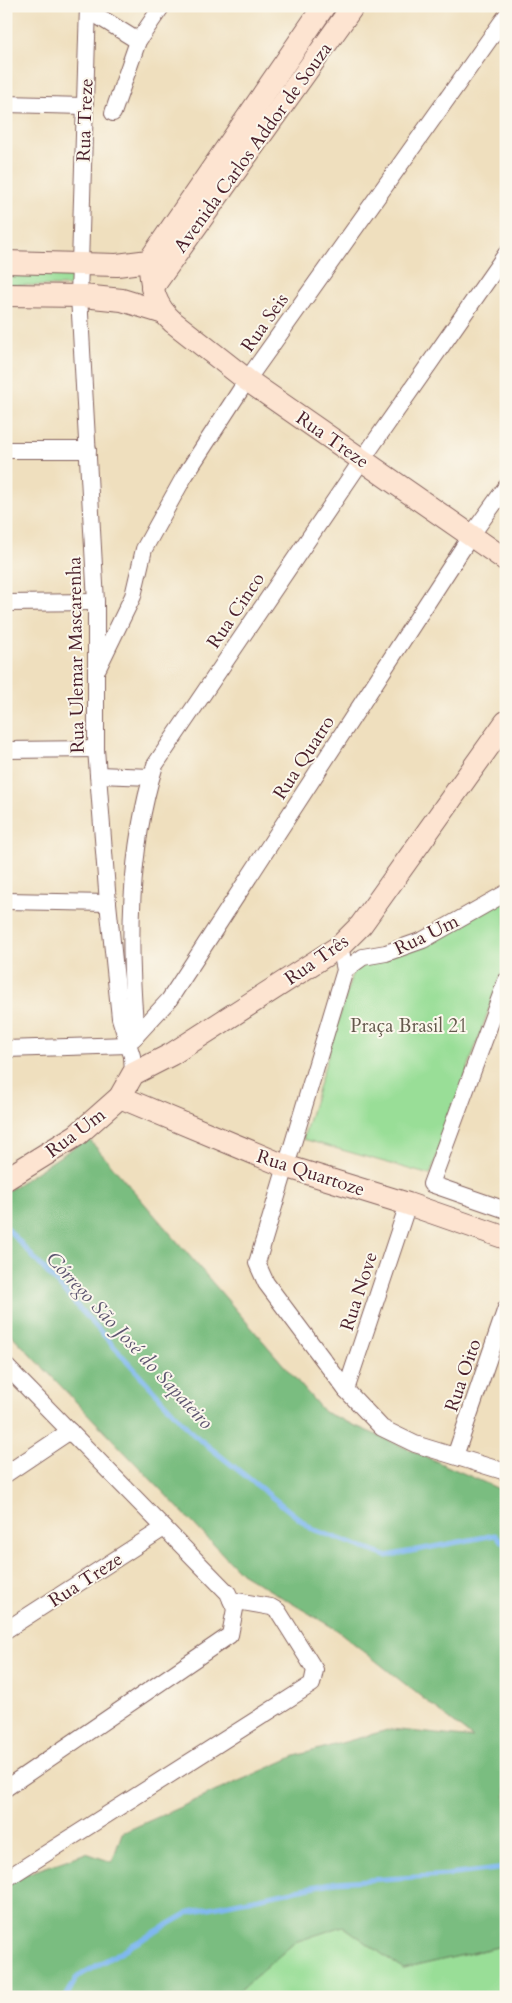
<svg xmlns="http://www.w3.org/2000/svg" width="512" height="2003" font-family="Cardo,serif">
  <rect width="100%" height="100%" fill="#fbf7ec"/>
  <filter id="ink" filterUnits="userSpaceOnUse"><feTurbulence type="fractalNoise" baseFrequency=".02" numOctaves="2"/><feDisplacementMap in="SourceGraphic" scale="10" xChannelSelector="R" yChannelSelector="G"/><feConvolveMatrix kernelMatrix="1 2 1 2 8 2 1 2 1" color-interpolation-filters="sRGB"/></filter>
  <filter id="wash" filterUnits="userSpaceOnUse"><feTurbulence type="fractalNoise" baseFrequency=".0096" numOctaves="4" result="noise"/><feDisplacementMap in="SourceGraphic" scale="20" xChannelSelector="R" yChannelSelector="G"/><feGaussianBlur stdDeviation="1.12" result="paint"/><feColorMatrix in="noise" values="0 0 0 0 0 0 0 0 0 0 0 0 0 0 0 0 0 1.4 0 .05"/><feComposite in="paint" operator="in"/></filter>
  <g filter="url(#wash)">
    <rect width="100%" height="100%" fill="#efdfbe"/>
    <g fill="#99de97" stroke="#727e61">
      <path d="M 6,265 L 73,266 L 72,286 L 6,285 Z"/>
      <path d="M 506,898 L 506,961 L 430,1175 L 303,1139 L 354,968 Z"/>
      <path d="M 343,1926 L 403,1969 L 506,1945 L 506,1997 L 236,1997 L 239,1991 L 295,1942 Z"/>
    </g>
    <path fill="#7abd80" stroke="#626e56" d="M 88,1138 L 324,1412 L 506,1492 L 506,1945 L 403,1969 L 343,1926 L 295,1942 L 239,1991 L 236,1997 L 6,1997 L 6,1881 L 86,1853 L 112,1862 L 122,1833 L 295,1756 L 391,1729 L 473,1738 L 337,1630 L 241,1573 L 6,1329 L 6,1192 Z"/>
    <g fill="none" stroke-linecap="round" stroke-linejoin="round">
      <g stroke="#7fb8f0" stroke-width="5">
        <path d="M 6,1227 L 193,1434 L 312,1529 L 386,1556 L 495,1535 L 506,1545"/>
        <path d="M 66,1997 L 77,1977 L 190,1912 L 336,1882 L 447,1875 L 506,1868"/>
      </g>
    </g>
  </g>
  <g filter="url(#ink)">
    <g fill="none" stroke-linecap="round" stroke-linejoin="round">
      <g stroke="#84625e" stroke-width="18">
        <g id="street">
          <path d="M 88,6 L 79,296 L 96,602 L 96,749 L 108,903 L 120,1018 L 132,1056 L 133,1074"/>
          <path d="M 88,10 L 138,41"/>
          <path d="M 6,104 L 84,106"/>
          <path d="M 113,113 L 138,41 L 162,6"/>
          <path d="M 6,450 L 88,450"/>
          <path d="M 6,603 L 96,602"/>
          <path d="M 98,668 L 133,596 L 144,549 L 184,477 L 247,380 L 506,16"/>
          <path d="M 6,750 L 96,749"/>
          <path d="M 98,775 L 151,777"/>
          <path d="M 6,901 L 108,903"/>
          <path d="M 340,946 L 345,970 L 257,1263 L 266,1283 L 346,1390 L 382,1428 L 415,1444 L 506,1472"/>
          <path d="M 345,970 L 363,957 L 386,953 L 423,940 L 506,893"/>
          <path d="M 506,981 L 431,1184 L 506,1210"/>
          <path d="M 136,1036 C 128,945 128,852 155,765 L 362,460 L 506,254"/>
          <path d="M 133,1039 L 169,1000 L 470,537 L 506,487"/>
          <path d="M 6,1049 L 128,1045"/>
          <path d="M 6,1366 L 228,1593 L 235,1609 L 230,1635 L 6,1788"/>
          <path d="M 346,1390 L 408,1204"/>
          <path d="M 455,1456 L 506,1308"/>
          <path d="M 6,1474 L 70,1431"/>
          <path d="M 6,1630 L 164,1528"/>
          <path d="M 6,1879 L 312,1684 L 315,1670 L 278,1611 L 271,1607 L 231,1600"/>
        </g>
      </g>
      <g stroke="#84625e" stroke-width="24">
        <g id="secondary">
          <path d="M 149,261 C 152,287 152,303 173,322 L 247,380 L 506,560"/>
          <path d="M 149,261 L 324,6"/>
          <path d="M 6,262 L 117,265 L 149,261"/>
          <path d="M 152,288 L 353,6"/>
          <path d="M 6,295 L 83,296 L 122,300 L 164,313"/>
          <path d="M 120,1097 L 285,1166 L 408,1204 L 506,1238"/>
          <path d="M 6,1179 L 77,1135 L 120,1097 L 133,1074 L 172,1054 L 340,946 L 361,925 L 506,722"/>
        </g>
      </g>
      <use href="#street" stroke="#fff" stroke-width="16"/>
      <use href="#secondary" stroke="#fde4d1" stroke-width="22"/>
    </g>
  </g>
  <g text-anchor="middle" stroke-width="4" stroke-linejoin="round" paint-order="stroke">
    <g font-size="19" fill="#4a1f2b" stroke="#fbf7ec">
      <text transform="translate(84 120) rotate(-88)" y="7">Rua Treze</text>
      <text transform="translate(252 147) rotate(-54)" y="7">Avenida Carlos Addor de Souza</text>
      <text transform="translate(264 322) rotate(-55)" y="7">Rua Seis</text>
      <text transform="translate(333 439) rotate(35)" y="7">Rua Treze</text>
      <text transform="translate(235 610) rotate(-56)" y="7">Rua Cinco</text>
      <text transform="translate(75 655) rotate(-91)" y="7">Rua Ulemar Mascarenha</text>
      <text transform="translate(303 757) rotate(-57)" y="7">Rua Quatro</text>
      <text transform="translate(426 934) rotate(-26)" y="7">Rua Um</text>
      <text transform="translate(316 959) rotate(-35)" y="7">Rua Três</text>
      <text transform="translate(75 1132) rotate(-37)" y="7">Rua Um</text>
      <text transform="translate(311 1172) rotate(18)" y="7">Rua Quartoze</text>
      <text transform="translate(358 1291) rotate(-72)" y="7">Rua Nove</text>
      <text transform="translate(462 1375) rotate(-71)" y="7">Rua Oito</text>
      <text transform="translate(85 1579) rotate(-33)" y="7">Rua Treze</text>
    </g>
    <g font-size="19" fill="#62584b" stroke="#fbf7ec">
      <text x="409" y="1032">Praça Brasil 21</text>
    </g>
    <g font-size="20" font-style="italic" fill="#5d5570" stroke="#fbf7ec">
      <text transform="translate(130 1340) rotate(47)" y="7">Córrego São José do Sapateiro</text>
    </g>
  </g>
  <rect width="512" height="2003" fill="none" stroke="#fbf7ec" stroke-width="25"/>
</svg>
